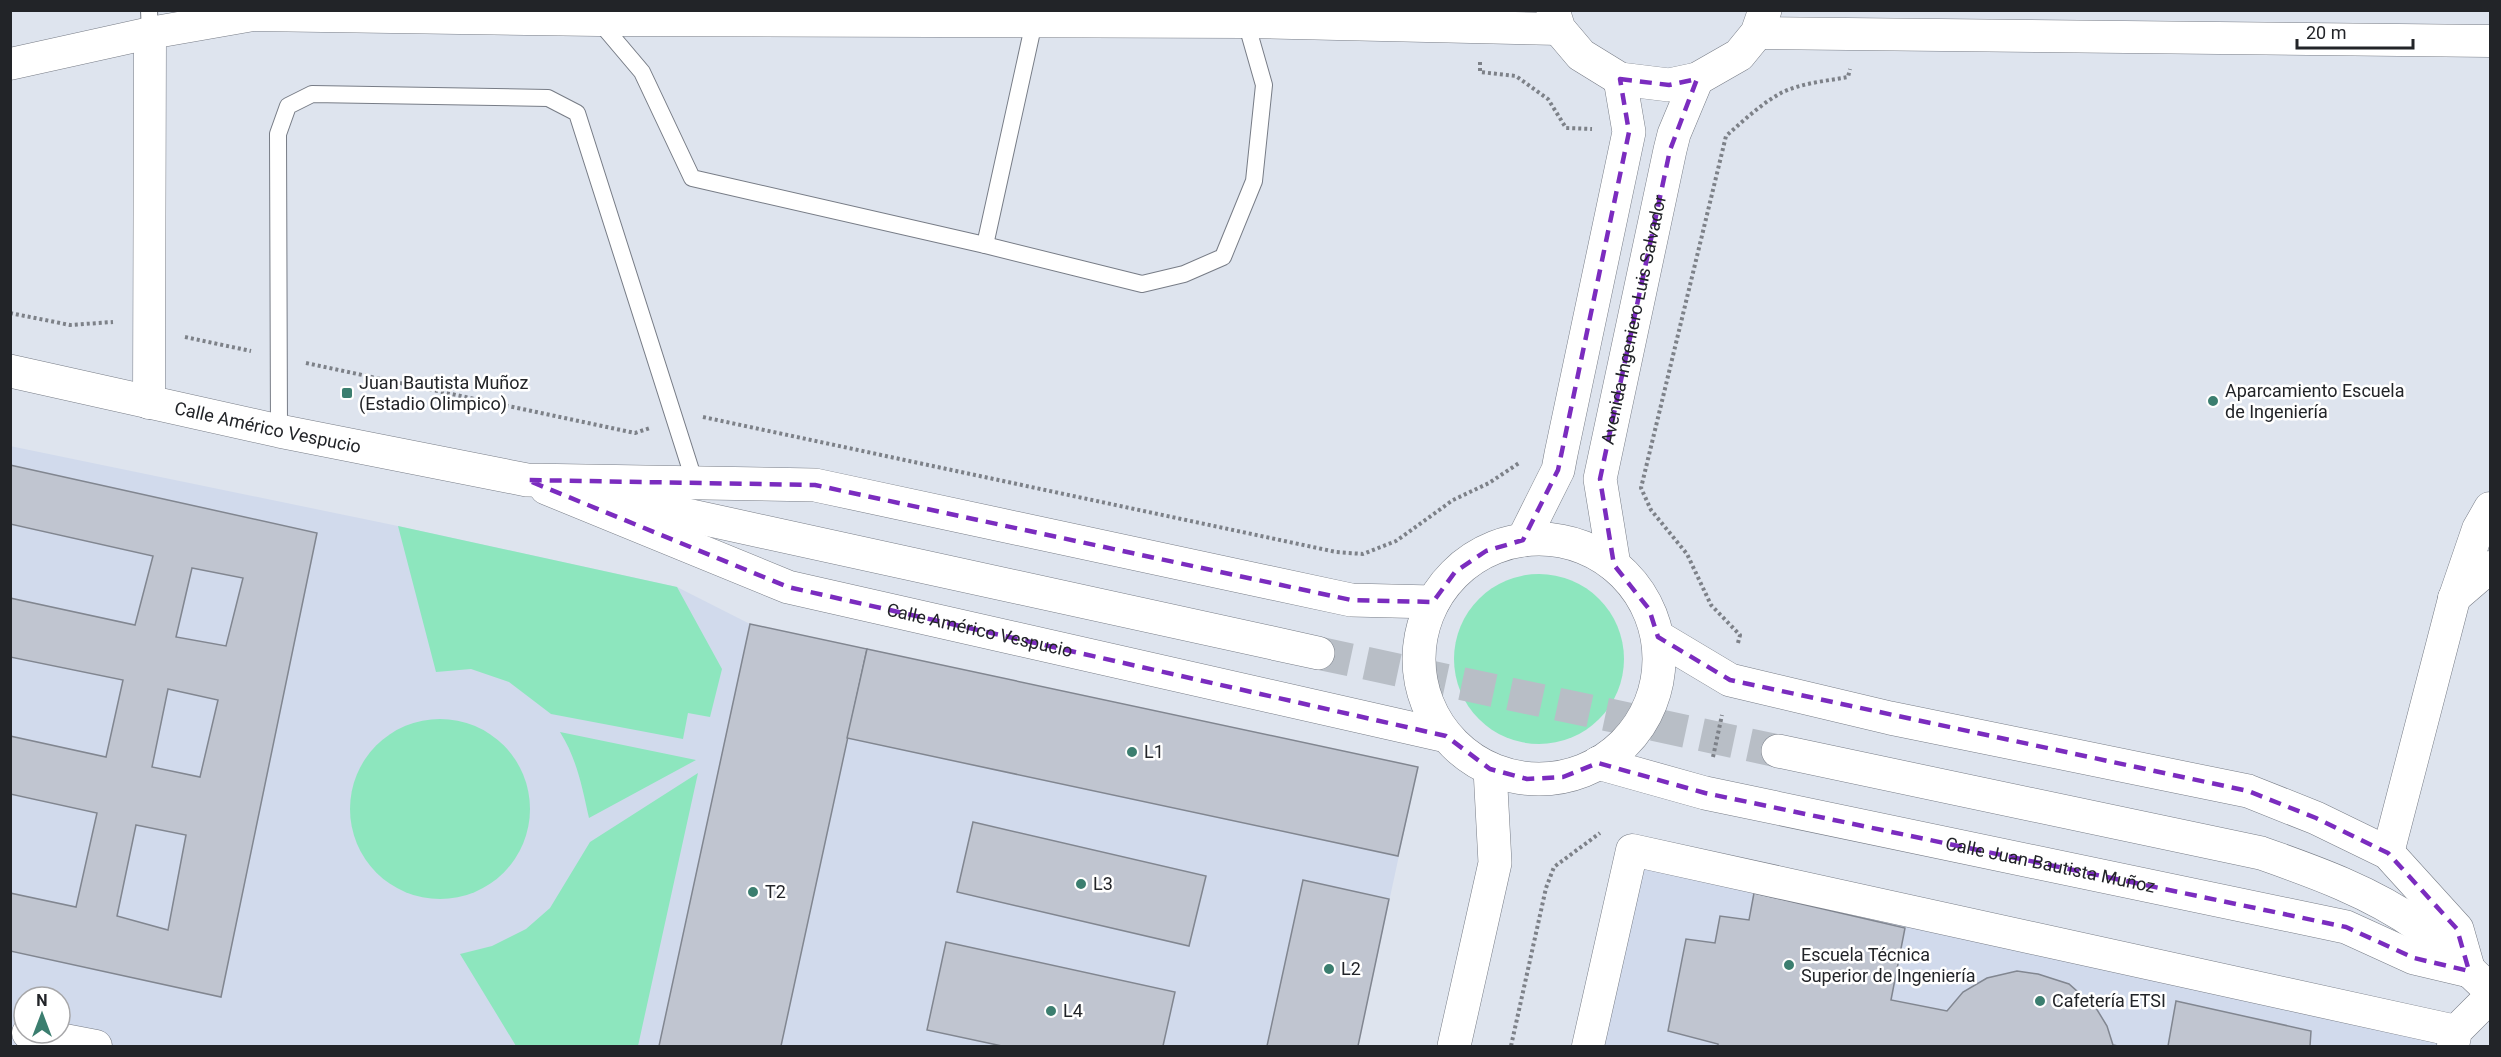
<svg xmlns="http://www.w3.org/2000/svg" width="2501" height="1057" font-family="Roboto,sans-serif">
  <rect width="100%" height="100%" fill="#dee4ee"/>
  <g fill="#d1daec" fill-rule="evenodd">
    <path d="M 10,446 L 398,526 L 677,587 L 750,624 L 1418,767 L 1358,1046 L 11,1046 ZM 24,997 L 60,997 L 60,1033 L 24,1033 Z"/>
    <path d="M 1632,850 L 2444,1029 L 2442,1046 L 1588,1046 Z"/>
  </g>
  <g fill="#8de6be">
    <path d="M 398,526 L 677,587 L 722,669 L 710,717 L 688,713 L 683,739 L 551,714 L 509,682 L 471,669 L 436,672 Z"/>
    <circle cx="1539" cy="659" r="85"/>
    <circle cx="440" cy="809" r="90"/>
    <path d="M 560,732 L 696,760 L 589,818 C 582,787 577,759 560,732 Z"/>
    <path d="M 698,773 L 638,1046 L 516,1046 L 460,954 L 492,946 L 526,929 L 550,908 L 590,842 Z"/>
  </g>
  <g fill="#c0c5d0" stroke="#818690" stroke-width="1.5" fill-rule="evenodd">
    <path d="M 10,465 L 317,533 L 221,997 L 10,951 L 10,893 L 76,907 L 97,813 L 10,794 L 10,736 L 106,757 L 123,680 L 10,657 L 10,598 L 135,625 L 153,556 L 10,524 ZM 192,568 L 243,578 L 226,646 L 176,637 ZM 168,689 L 218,700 L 200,777 L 152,767 ZM 136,825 L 186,835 L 168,930 L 117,916 Z"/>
    <path d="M 750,624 L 867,649 L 781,1046 L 659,1046 Z"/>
    <path d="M 867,649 L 1418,767 L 1398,856 L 847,738 Z"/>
    <path d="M 973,822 L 1206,876 L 1189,946 L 957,892 Z"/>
    <path d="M 1303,880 L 1389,899 L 1358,1046 L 1267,1046 Z"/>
    <path d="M 1754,893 L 1905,928 L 1891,1000 L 1947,1011 L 1963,992 L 1987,978 L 2017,971 L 2038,974 L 2069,984 L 2096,1008 L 2107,1026 L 2113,1045 L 2118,1046 L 1718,1046 L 1718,1044 L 1668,1031 L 1686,939 L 1715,943 L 1720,916 L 1749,920 Z"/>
    <path d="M 946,942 L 1175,992 L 1163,1046 L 1002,1046 L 927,1030 Z"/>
    <path d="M 2176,1001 L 2311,1031 L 2310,1046 L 2168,1046 Z"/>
  </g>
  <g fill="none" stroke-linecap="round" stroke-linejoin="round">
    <path stroke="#b8bec6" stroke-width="33" stroke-dasharray="33 16" stroke-linecap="butt" d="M 1318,653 L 1778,751"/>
    <g stroke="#777c86" stroke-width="18">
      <g id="service">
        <path d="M 149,10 L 150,33"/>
        <path d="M 598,20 L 642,72 L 692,178 L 985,245 L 1142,284 L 1184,274 L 1223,257 L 1254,181 L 1264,85 L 1246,22"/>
        <path d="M 985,245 L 1034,22"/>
        <path d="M 279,431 L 278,134 L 288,106 L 312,94 L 548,98 L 577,113 L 695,483"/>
      </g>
    </g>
    <g stroke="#777c86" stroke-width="33">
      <g id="minor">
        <path d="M 1757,33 L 2490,41"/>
        <path d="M 10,64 L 150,33 L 253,15 L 598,20 L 1246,22 L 1559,29"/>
        <path d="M 149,403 L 150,33"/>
        <path d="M 2454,598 L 2490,567"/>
        <path d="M 2388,853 L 2454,599 L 2478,529 L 2490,508"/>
        <path d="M 28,1033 L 96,1046"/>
        <path d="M 1588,1046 L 1632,850 L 2456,1031"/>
        <path d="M 2453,1046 L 2456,1031 L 2490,997"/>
      </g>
    </g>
    <g stroke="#777c86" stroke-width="34">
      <g id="tertiary">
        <path d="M 1553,10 L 1559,29 L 1581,55 L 1620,79 L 1669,85 L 1697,79 L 1739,55 L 1757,33 L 1765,10"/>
        <path id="s1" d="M 10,371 L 279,431 L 527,480 L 815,485 L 1351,600 L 1433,602"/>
        <path id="s2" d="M 546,488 L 788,587 L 1446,736"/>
        <path d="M 614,499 L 1318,653"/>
        <circle cx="1539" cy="659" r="120"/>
        <path d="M 1523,540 L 1558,470 L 1561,454 L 1629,132 L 1620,79"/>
        <path id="s3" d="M 1614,565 L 1600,479 L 1670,150 L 1674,134 L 1697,79"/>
        <path d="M 1658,637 L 1730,680 L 1890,718 L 2248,791 L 2316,818 L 2388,853 L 2457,929 L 2469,971"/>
        <path d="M 1778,751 L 2261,853 C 2315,872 2371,892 2419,926 C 2444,944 2467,969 2490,990"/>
        <path id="s4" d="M 1598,763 L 1705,793 L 2346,927 L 2414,958 L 2469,971"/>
        <path d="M 1454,1046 L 1495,863 L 1490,769"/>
      </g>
    </g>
    <g stroke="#7d8188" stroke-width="4" stroke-dasharray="3 3" stroke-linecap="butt">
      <path d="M 1480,62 L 1480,72 L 1516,76 L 1548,99 L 1566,128 L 1592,129"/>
      <path d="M 10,313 L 70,325 L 113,322"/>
      <path d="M 185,337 L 251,351"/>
      <path d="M 306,363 L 635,433 L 650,428"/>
      <path d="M 703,417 L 1336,552 L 1363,554 L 1396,541 L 1453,500 L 1489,483 L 1519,463"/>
      <path d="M 1738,643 L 1740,635 L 1711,605 L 1687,554 L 1651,510 L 1641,488 L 1726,136 C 1743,121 1761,104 1781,93 C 1801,83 1826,81 1848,77 L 1850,69"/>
      <path d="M 1713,757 L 1722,715"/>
      <path d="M 1511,1046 L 1546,888 L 1554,867 L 1600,833"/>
    </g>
    <use href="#service" stroke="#fff" stroke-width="16"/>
    <use href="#minor" stroke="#fff" stroke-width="32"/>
    <use href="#tertiary" stroke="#fff" stroke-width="33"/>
  </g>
  <path fill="none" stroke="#7b2cbf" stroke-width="4.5" stroke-dasharray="12 8" stroke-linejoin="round" d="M 1620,79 L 1669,85 L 1697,79 L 1670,150 L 1600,479 L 1614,565 L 1649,609 L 1658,637 L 1730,680 L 2248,791 L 2316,818 L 2388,853 L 2457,929 L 2469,971 L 2414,958 L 2346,927 L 1705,793 L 1598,763 L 1563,777 L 1527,779 L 1490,769 L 1446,736 L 788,587 L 527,480 L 815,485 L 1351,600 L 1433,602 L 1455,572 L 1486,551 L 1523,540 L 1558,470 L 1629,132 Z"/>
  <g fill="#3b7e6f" stroke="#fff" stroke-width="2">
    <rect x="341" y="387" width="12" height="12" rx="3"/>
    <circle cx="2213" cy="401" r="6"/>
    <circle cx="1132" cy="752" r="6"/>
    <circle cx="1081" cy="884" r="6"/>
    <circle cx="753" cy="892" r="6"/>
    <circle cx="1789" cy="965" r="6"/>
    <circle cx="1329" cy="969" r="6"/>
    <circle cx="2040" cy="1001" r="6"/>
    <circle cx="1051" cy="1011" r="6"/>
  </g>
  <g text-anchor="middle" stroke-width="5" stroke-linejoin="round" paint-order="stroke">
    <g font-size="18" fill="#222428" stroke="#fff">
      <text dy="6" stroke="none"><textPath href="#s3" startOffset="250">Avenida Ingeniero Luis Salvador</textPath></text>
      <text dy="6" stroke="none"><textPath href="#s1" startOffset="264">Calle Américo Vespucio</textPath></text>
      <text dy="6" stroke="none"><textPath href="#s2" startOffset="458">Calle Américo Vespucio</textPath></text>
      <text dy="6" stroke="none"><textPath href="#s4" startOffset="464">Calle Juan Bautista Muñoz</textPath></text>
    </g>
    <g font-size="18" fill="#222428" stroke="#fff" text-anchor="start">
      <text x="359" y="389">Juan Bautista Muñoz<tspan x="359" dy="21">(Estadio Olimpico)</tspan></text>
      <text x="2225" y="397">Aparcamiento Escuela<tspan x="2225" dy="21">de Ingeniería</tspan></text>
      <text x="1144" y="758">L1</text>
      <text x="1093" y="890">L3</text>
      <text x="765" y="898">T2</text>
      <text x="1801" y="961">Escuela Técnica<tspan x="1801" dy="21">Superior de Ingeniería</tspan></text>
      <text x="1341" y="975">L2</text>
      <text x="2052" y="1007">Cafetería ETSI</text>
      <text x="1063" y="1017">L4</text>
    </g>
  </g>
  <rect width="2501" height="1057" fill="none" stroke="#222428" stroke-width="24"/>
  <g transform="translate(42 1015)"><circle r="28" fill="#ffffff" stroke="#a7a7a9" stroke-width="1.5"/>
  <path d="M0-4.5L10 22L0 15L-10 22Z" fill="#3b7e6f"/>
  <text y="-9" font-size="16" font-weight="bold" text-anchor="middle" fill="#222428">N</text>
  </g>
  <path d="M2297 39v9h116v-9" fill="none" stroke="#222428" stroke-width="3"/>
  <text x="2306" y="39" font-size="18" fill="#222428" stroke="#ffffff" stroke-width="4.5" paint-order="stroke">20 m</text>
</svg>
